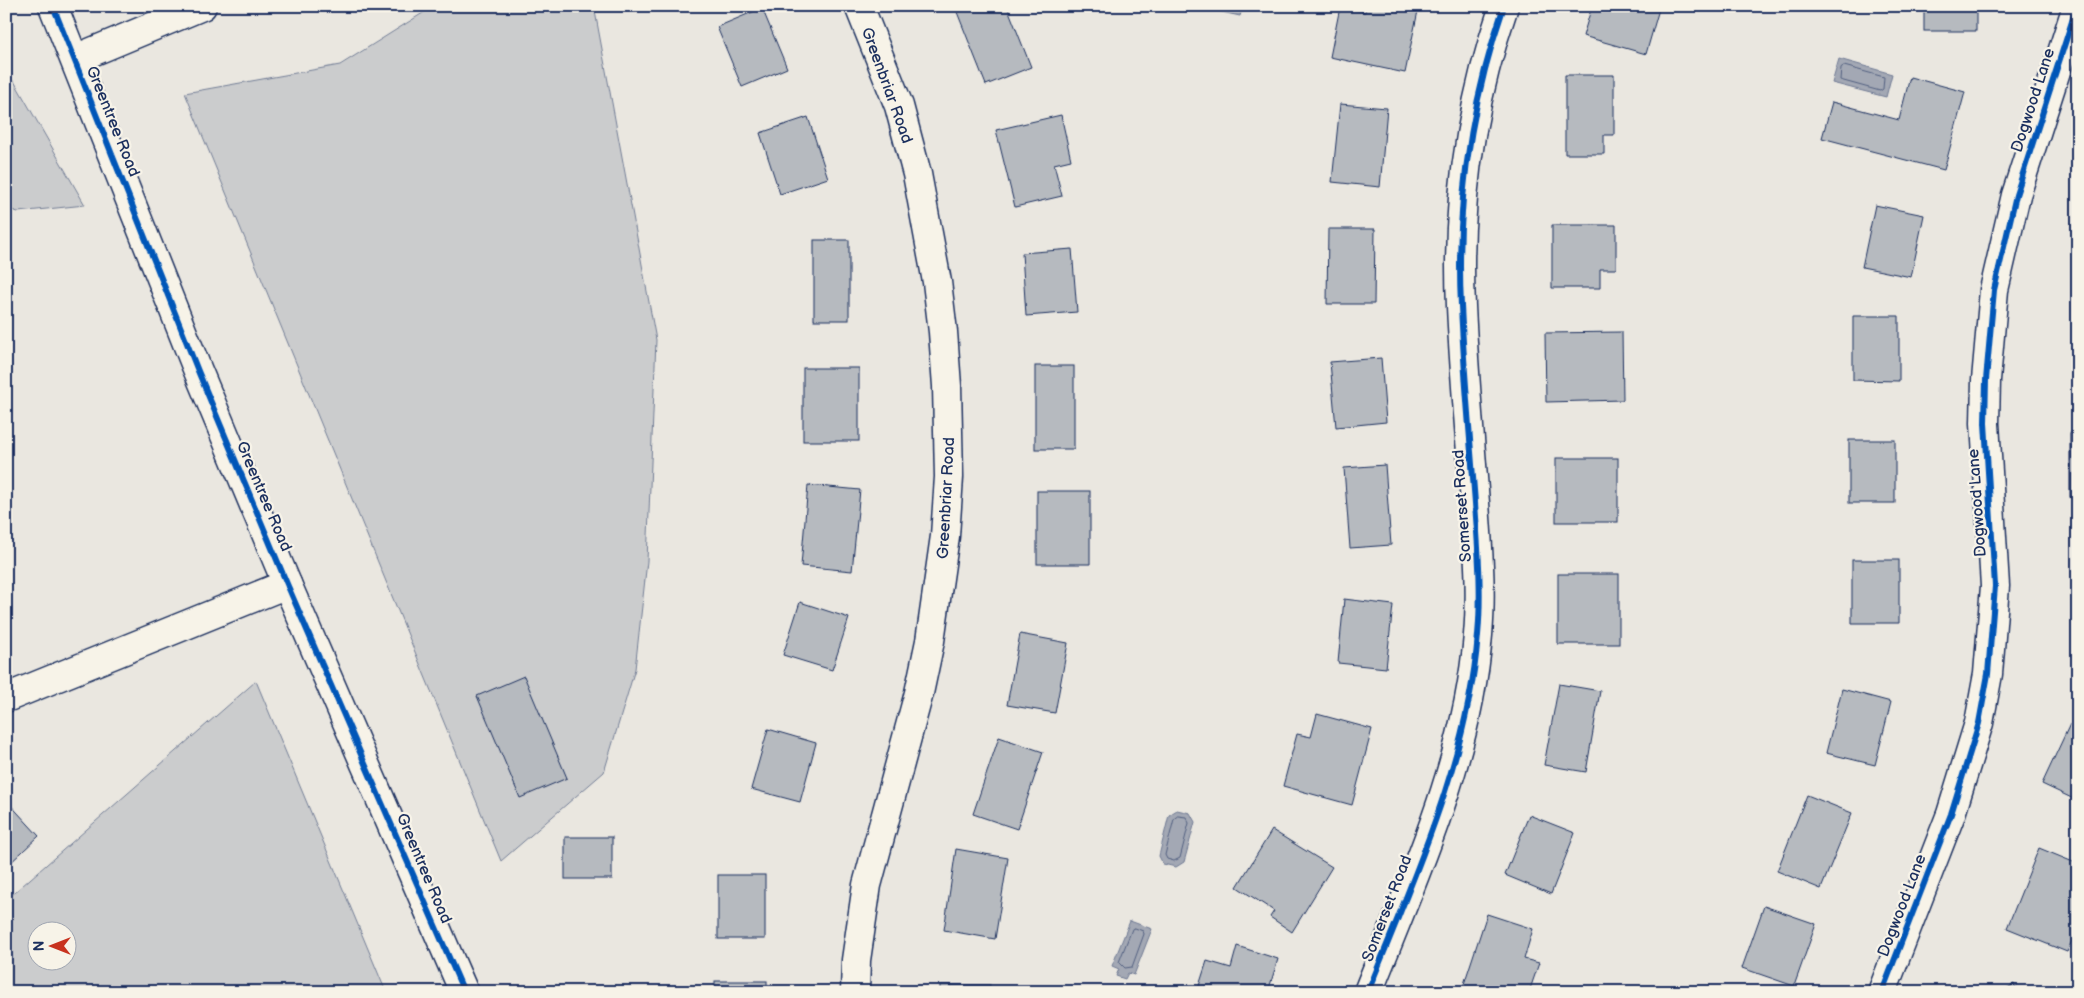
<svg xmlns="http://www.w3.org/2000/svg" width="2084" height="998" font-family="'Balsamiq Sans',sans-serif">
  <rect width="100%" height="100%" fill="#eae7e0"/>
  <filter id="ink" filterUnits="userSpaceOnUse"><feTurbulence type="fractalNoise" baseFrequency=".02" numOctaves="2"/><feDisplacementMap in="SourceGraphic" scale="10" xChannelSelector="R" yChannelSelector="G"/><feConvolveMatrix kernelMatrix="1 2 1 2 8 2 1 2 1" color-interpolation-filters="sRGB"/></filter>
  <g filter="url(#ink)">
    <g fill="#cbcccd" stroke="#737e96" fill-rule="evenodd">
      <path d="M 434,6 L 594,6 L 656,340 L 647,561 L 635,669 L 604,772 L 501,861 L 185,93 L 340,65 Z"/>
      <path d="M 14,81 L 85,205 L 18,212 L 6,208 L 6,84 Z"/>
      <path d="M 256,681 L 386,992 L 6,992 L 6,900 ZM 38,930 L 68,930 L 68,960 L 38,960 Z"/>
    </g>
    <g fill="#a3a8b4" stroke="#6d7892">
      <path d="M 1218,6 L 1243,6 L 1240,16 L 1217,11 Z"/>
      <path d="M 1839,59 L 1892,74 L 1886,97 L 1832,83 Z"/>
      <path d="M 1177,810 L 1190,813 L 1195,822 L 1184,862 L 1176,867 L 1163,864 L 1159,856 L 1169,815 Z"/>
      <path d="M 1130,921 L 1152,929 L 1134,975 L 1128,973 L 1125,979 L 1116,976 L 1119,969 L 1112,966 Z"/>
    </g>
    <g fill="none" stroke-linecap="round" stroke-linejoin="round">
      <g stroke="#515f80" stroke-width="1">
        <path d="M 1844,66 L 1884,77 L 1883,89 L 1880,91 L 1840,80 L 1841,68 Z"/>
        <path d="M 1178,816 L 1186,817 L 1189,823 L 1180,858 L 1174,861 L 1167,859 L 1165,855 L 1174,819 Z"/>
        <path d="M 1135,928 L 1143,931 L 1144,934 L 1132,967 L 1125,968 L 1119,962 L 1132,929 Z"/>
      </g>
    </g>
    <g fill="#b6babf" stroke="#1b2f5e">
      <path d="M 972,6 L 1007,6 L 1031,67 L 986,85 L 957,12 Z"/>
      <path d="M 1366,6 L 1419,6 L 1405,73 L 1330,57 L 1340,7 L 1365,12 Z"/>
      <path d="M 1592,6 L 1648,6 L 1659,9 L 1646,54 L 1583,36 Z"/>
      <rect x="1924" y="6" width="52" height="25"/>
      <path d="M 762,8 L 787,68 L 742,87 L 717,27 Z"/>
      <path d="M 1565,75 L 1614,75 L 1614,135 L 1604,135 L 1604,154 L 1565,154 Z"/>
      <path d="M 1910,77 L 1965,92 L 1944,170 L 1822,138 L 1832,102 L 1899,120 Z"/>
      <path d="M 1340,104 L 1387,108 L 1380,187 L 1332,182 Z"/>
      <path d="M 1061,115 L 1071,160 L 1054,164 L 1062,196 L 1015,207 L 996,130 Z"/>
      <path d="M 808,117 L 828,178 L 780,194 L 760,133 Z"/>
      <path d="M 1875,205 L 1924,215 L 1911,277 L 1862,267 Z"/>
      <path d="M 1552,225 L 1616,225 L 1616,269 L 1600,269 L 1600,288 L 1552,288 Z"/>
      <path d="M 1328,229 L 1375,229 L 1374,304 L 1327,304 Z"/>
      <rect x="814" y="240" width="35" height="80"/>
      <path d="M 1072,249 L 1077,312 L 1026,316 L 1022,253 Z"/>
      <path d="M 1853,316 L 1899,316 L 1899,381 L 1853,380 Z"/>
      <path d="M 1622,332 L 1623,400 L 1546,402 L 1545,333 Z"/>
      <path d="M 1381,358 L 1386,422 L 1336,427 L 1330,362 Z"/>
      <rect x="1035" y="366" width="39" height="83"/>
      <rect x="803" y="368" width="56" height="73"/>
      <rect x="2070" y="433" width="8" height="64"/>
      <rect x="1849" y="440" width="46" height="63"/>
      <rect x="1556" y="458" width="62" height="64"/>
      <path d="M 1385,465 L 1391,545 L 1350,548 L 1344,468 Z"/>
      <path d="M 808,485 L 860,490 L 852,571 L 801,566 Z"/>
      <rect x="1037" y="491" width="53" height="73"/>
      <rect x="1852" y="560" width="47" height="63"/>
      <rect x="1558" y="574" width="61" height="70"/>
      <path d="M 1344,599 L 1393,605 L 1386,668 L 1338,663 Z"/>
      <path d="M 800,602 L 849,618 L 832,670 L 783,655 Z"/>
      <path d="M 1020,634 L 1068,643 L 1055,713 L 1007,705 Z"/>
      <path d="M 524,676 L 567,778 L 520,798 L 477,696 Z"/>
      <path d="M 1559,684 L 1600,691 L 1586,772 L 1544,765 Z"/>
      <path d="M 1842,689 L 1891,702 L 1875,765 L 1826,753 Z"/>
      <path d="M 1317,714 L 1372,729 L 1352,805 L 1283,786 L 1297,734 L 1311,737 Z"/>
      <path d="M 2070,724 L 2078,728 L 2078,801 L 2042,784 Z"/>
      <path d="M 768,729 L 816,743 L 800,802 L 751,789 Z"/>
      <path d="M 999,737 L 1043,752 L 1017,829 L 973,814 Z"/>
      <path d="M 1807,795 L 1852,813 L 1821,889 L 1777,871 Z"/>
      <path d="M 6,800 L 39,836 L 6,867 Z"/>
      <path d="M 1529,815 L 1575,833 L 1551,894 L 1505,875 Z"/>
      <path d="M 1272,830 L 1332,867 L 1292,932 L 1270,917 L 1274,911 L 1237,887 Z"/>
      <rect x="565" y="837" width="47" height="42"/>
      <path d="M 2039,848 L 2078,864 L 2078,927 L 2067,952 L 2007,928 Z"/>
      <path d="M 956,849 L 1008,858 L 995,939 L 944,930 Z"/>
      <rect x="718" y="875" width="47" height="64"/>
      <path d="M 1764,906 L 1816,924 L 1794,986 L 1742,968 Z"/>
      <path d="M 1487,914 L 1533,929 L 1524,959 L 1539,963 L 1529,992 L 1468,992 L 1462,990 Z"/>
      <path d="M 1237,946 L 1278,959 L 1268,992 L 1197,992 L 1207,961 L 1231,968 Z"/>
      <rect x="715" y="981" width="52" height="11"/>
      <path d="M 2014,984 L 2019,992 L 2001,992 Z"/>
      <rect x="940" y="985" width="50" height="7"/>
    </g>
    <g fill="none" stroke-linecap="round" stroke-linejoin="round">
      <g stroke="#1b2f5e" stroke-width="31">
        <g id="street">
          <path d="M 75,59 L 202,6"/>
          <path d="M 6,698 L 287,584"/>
          <path d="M 855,992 L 856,960 L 867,885 L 919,693 L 930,641 L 945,536 L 949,477 L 947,386 L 943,332 L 937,282 L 917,174 L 899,106 L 859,6"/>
          <path d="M 1368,992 C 1414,876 1468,760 1478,635 C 1482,591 1478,547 1475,503 C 1470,437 1464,372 1461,306 C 1456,205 1471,102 1504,6"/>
          <path d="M 1882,992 L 1951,814 L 1979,723 L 1988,674 L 1995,586 L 1985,423 L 1986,380 L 1994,290 L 2016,195 L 2077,6"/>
        </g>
      </g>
      <g stroke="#1b2f5e" stroke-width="31">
        <path id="secondary" d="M 53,6 L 198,371 L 287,584 L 464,992"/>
      </g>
      <use href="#street" stroke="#f7f3e8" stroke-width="28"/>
      <use href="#secondary" stroke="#f7f3e8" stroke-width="28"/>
      <g stroke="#f7f3e8" stroke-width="9">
        <g id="cycleway">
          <path d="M 53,6 L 198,371 L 287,584 L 464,992"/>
          <path d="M 1368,992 C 1414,876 1468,760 1478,635 C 1482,591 1478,547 1475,503 C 1470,437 1464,372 1461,306 C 1456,205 1471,102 1504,6"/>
          <path d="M 1882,992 L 1951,814 L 1979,723 L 1988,674 L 1995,586 L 1985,423 L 1986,380 L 1994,290 L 2016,195 L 2077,6"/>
        </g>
      </g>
      <use href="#cycleway" stroke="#0057b8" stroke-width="6"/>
    </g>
  </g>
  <g text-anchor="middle" stroke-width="4.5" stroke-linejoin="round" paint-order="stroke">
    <g font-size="16" fill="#1b2f5e" stroke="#f7f3e8">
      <text transform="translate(888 85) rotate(70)" y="6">Greenbriar Road</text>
      <text transform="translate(2032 100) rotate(-72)" y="6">Dogwood Lane</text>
      <text transform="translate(114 121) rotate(68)" y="6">Greentree Road</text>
      <text transform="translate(265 496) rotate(67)" y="6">Greentree Road</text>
      <text transform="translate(945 498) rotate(-87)" y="6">Greenbriar Road</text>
      <text transform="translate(1976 503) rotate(-94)" y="6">Dogwood Lane</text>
      <text transform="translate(1461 506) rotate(-94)" y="6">Somerset Road</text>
      <text transform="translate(425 868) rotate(67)" y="6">Greentree Road</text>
      <text transform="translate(1901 905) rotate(-69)" y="6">Dogwood Lane</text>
      <text transform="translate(1386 908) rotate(-69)" y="6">Somerset Road</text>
    </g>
  </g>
  <rect width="2084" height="998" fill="none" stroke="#f7f3e8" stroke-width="25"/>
  <rect x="12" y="12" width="2059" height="973" fill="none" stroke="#1b2f5e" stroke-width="2" filter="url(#ink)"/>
  <g transform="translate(52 946) rotate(270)"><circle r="24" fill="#f7f3e8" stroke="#9fa5b1"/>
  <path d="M0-4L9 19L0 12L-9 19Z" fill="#c8321e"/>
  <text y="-8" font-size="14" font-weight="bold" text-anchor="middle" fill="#1b2f5e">N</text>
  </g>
</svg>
